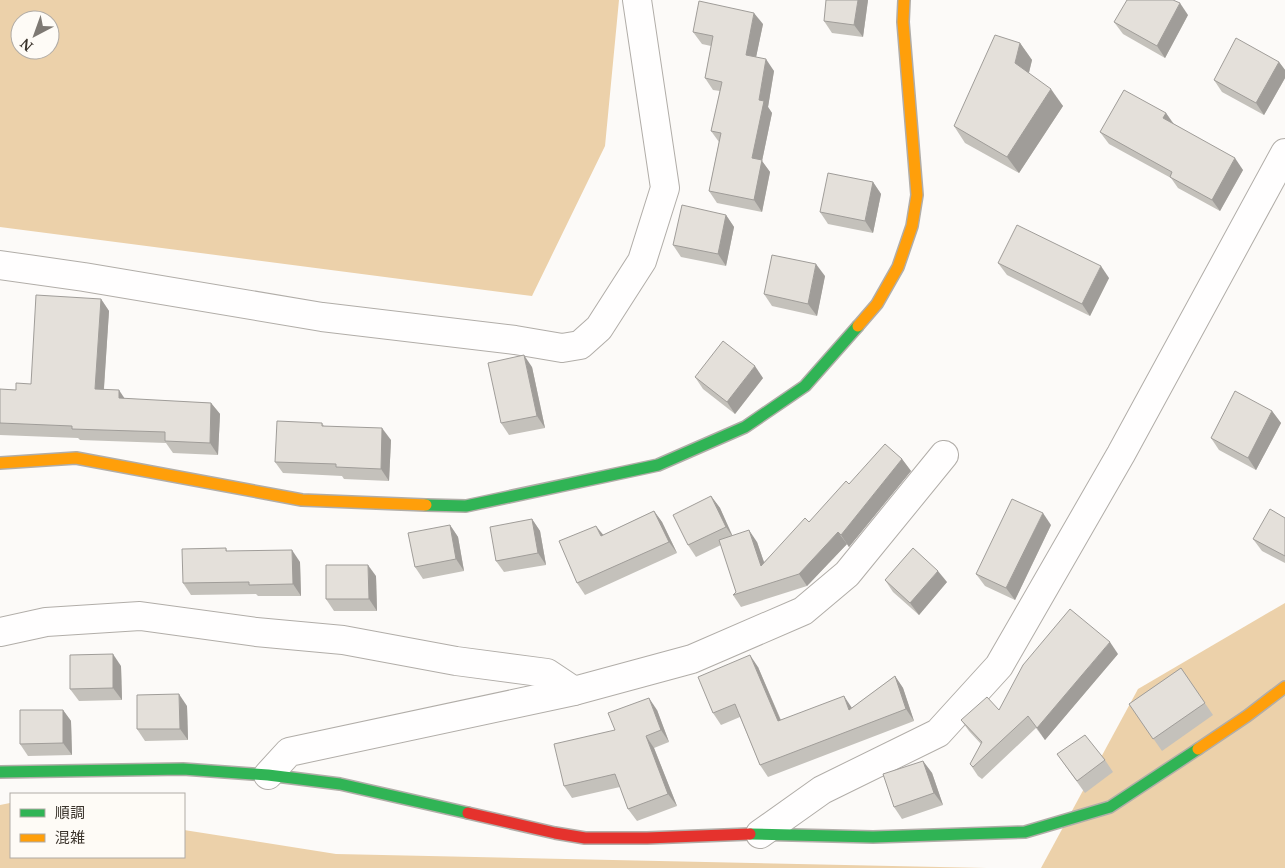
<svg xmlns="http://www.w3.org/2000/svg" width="1285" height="868" font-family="'Noto Serif','Noto Sans JP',serif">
  <rect width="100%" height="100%" fill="#fcfaf8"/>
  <g fill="#ecd1aa" fill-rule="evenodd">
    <path d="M 0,0 L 619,0 L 605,146 L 532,296 L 0,227 ZM 20,20 L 50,20 L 50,50 L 20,50 Z"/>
    <path d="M 1285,603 L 1285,868 L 1041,868 L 1138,689 Z"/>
    <path d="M 10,803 L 11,857 L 184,857 L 184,830 L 336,854 L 987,868 L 0,868 L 0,805 Z"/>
  </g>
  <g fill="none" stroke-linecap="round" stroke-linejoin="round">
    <g stroke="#b1ada8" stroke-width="30">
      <g id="street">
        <path d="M 0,265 L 84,277 L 322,317 L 515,340 L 562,348 L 580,345 L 599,328 L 642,261 L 665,188 L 637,0"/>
        <path d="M 0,632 L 46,622 L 140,616 L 256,632 L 343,640 L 456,661 L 547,673 L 574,691 L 692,659 L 803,611 L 847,574 L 944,455"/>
        <path d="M 268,775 L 289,752 L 574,691"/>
        <path d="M 760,834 L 822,790 L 938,733 L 999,666 L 1121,454 L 1285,153"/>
      </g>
    </g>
    <g stroke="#b1ada8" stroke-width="14">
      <g id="fast">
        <path d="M 426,505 L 466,506 L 658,465 L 745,427 L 805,386 L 858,326"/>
        <path d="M 0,772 L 183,769 L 268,775 L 340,784 L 468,813"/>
        <path d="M 750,834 L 873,837 L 1025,832 L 1110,807 L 1198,749"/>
      </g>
    </g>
    <g stroke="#b1ada8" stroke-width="14">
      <g id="slow">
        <path d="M 858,326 L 877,304 L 898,267 L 912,226 L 917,195 L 903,22 L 904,0"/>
        <path d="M 0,463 L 76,458 L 302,500 L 426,505"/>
        <path d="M 1198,749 L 1247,716 L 1285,687"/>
      </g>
    </g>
    <g stroke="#b1ada8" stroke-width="14">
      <path id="jam" d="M 468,813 L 555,833 L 585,838 L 647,838 L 750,834"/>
    </g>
    <use href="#street" stroke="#fffefe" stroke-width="28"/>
    <use href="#fast" stroke="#30b455" stroke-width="11"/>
    <use href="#slow" stroke="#ff9f0a" stroke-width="11"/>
    <use href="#jam" stroke="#e5322d" stroke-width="11"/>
  </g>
  <g fill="#c4c1bb">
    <path d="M 868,0 L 863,37 L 832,33 L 824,21 Z"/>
    <path d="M 1188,15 L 1165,58 L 1123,34 L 1114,22 Z"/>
    <path d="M 763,24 L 756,57 L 774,71 L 768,107 L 772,113 L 762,161 L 770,172 L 762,212 L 717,203 L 709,191 L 719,142 L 711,131 L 720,91 L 713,90 L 705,78 L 711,46 L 702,44 L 693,32 Z"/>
    <path d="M 1020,43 L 1032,60 L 1029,73 L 1063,106 L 1019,173 L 965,143 L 954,126 Z"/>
    <path d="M 1279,62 L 1285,70 L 1285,78 L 1264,115 L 1222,92 L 1214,80 Z"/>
    <path d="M 1166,113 L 1174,124 L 1243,170 L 1220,211 L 1178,188 L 1171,178 L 1109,144 L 1100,132 Z"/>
    <path d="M 873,182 L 881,194 L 873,233 L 828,224 L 820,212 Z"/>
    <path d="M 726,215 L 734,227 L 726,266 L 681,257 L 673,245 Z"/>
    <path d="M 998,263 L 1109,278 L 1090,316 L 1007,275 Z"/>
    <path d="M 825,276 L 817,316 L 772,306 L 764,294 Z"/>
    <path d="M 101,299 L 109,311 L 104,389 L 125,399 L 211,403 L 220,414 L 218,455 L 173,453 L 166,443 L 80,440 L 78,438 L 0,435 L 0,389 L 16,390 L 31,384 Z"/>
    <path d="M 532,367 L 545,428 L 509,435 L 501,423 Z"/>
    <path d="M 695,377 L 763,378 L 735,414 L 703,389 Z"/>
    <path d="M 1272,411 L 1281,423 L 1256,470 L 1219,450 L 1211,438 Z"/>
    <path d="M 322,423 L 324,426 L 391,440 L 389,481 L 344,479 L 342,476 L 283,473 L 275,462 Z"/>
    <path d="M 902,459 L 911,471 L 849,547 L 847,544 L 807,586 L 741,607 L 733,595 L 736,592 L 721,545 L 696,557 L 688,545 L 711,496 L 720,508 L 732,536 L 757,542 L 764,562 L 809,522 L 849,484 Z"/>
    <path d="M 654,511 L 662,522 L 677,553 L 585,595 L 577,583 L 603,535 Z"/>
    <path d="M 1285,518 L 1285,563 L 1262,551 L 1253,539 Z"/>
    <path d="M 532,519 L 540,531 L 546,565 L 504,572 L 496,561 Z"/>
    <path d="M 450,525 L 458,537 L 464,571 L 423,579 L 415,567 Z"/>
    <path d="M 1051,525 L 1015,600 L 985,586 L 976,574 Z"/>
    <path d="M 226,548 L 227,551 L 300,562 L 301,596 L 258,596 L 256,594 L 191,595 L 183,583 Z"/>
    <path d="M 376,576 L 377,611 L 334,611 L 326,599 Z"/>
    <path d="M 885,580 L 947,582 L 919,615 L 893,592 Z"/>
    <path d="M 1118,654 L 1045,740 L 1036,728 L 982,779 L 978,776 L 970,764 L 981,744 L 969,731 L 961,720 L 999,710 Z"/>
    <path d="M 121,666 L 122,700 L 79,701 L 70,689 Z"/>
    <path d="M 758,667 L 781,720 L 852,708 L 895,676 L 903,688 L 914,721 L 768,777 L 760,765 L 740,717 L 721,725 L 713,713 Z"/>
    <path d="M 1181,668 L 1213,715 L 1162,751 L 1129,704 Z"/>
    <path d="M 187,706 L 188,740 L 145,741 L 137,729 Z"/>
    <path d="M 63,710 L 71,721 L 72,755 L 28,756 L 20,744 Z"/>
    <path d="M 657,710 L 669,742 L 654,748 L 677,806 L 637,821 L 628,809 L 620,787 L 572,798 L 564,786 L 615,730 Z"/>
    <path d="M 1057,754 L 1105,760 L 1113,772 L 1085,793 Z"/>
    <path d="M 923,761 L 932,773 L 943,805 L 902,819 L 894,807 Z"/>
  </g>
  <g fill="#a09d99">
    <path d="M 858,0 L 868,0 L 863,37 L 854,25 Z"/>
    <path d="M 1180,3 L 1188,15 L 1165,58 L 1157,46 Z"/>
    <path d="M 754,13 L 763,24 L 754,67 L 746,55 Z"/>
    <path d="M 1020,43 L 1032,60 L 1027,80 L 1015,63 Z"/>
    <path d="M 766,59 L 774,71 L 768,107 L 772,113 L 762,161 L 770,172 L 762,212 L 754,200 L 752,158 L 759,100 Z"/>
    <path d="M 1279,62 L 1285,70 L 1285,78 L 1264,115 L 1256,103 Z"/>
    <path d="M 1051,89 L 1063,106 L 1019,173 L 1007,157 Z"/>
    <path d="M 1166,113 L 1174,125 L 1163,118 Z"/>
    <path d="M 1235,158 L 1243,170 L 1220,211 L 1212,200 Z"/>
    <path d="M 873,182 L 881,194 L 873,233 L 865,221 Z"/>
    <path d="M 726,215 L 734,227 L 726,266 L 718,254 Z"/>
    <path d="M 816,264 L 825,276 L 817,316 L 808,304 Z"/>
    <path d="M 1101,266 L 1109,278 L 1090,316 L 1082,304 Z"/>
    <path d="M 101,299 L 109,311 L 103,401 L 95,389 Z"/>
    <path d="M 524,355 L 532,367 L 545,428 L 537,416 Z"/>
    <path d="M 755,366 L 763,378 L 735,414 L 727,402 Z"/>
    <path d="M 119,390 L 127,402 L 119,398 Z"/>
    <path d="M 211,403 L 220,414 L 218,455 L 210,443 Z"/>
    <path d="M 1272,411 L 1281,423 L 1256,470 L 1248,458 Z"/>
    <path d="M 382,428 L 391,440 L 389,481 L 381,469 Z"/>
    <path d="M 902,459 L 911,471 L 849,547 L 841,535 Z"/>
    <path d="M 711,496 L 720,508 L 734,539 L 726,527 Z"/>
    <path d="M 654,511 L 662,522 L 677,553 L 669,542 Z"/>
    <path d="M 1043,513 L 1051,525 L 1015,600 L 1006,588 Z"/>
    <path d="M 532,519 L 540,531 L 546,565 L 538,553 Z"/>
    <path d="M 450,525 L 458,537 L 464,571 L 456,559 Z"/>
    <path d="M 596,526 L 605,537 L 601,536 Z"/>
    <path d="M 749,530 L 757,542 L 769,577 L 761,566 Z"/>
    <path d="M 838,532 L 847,544 L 807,586 L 799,574 Z"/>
    <path d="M 292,550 L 300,562 L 301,596 L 293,584 Z"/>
    <path d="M 368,565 L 376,576 L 377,611 L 369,599 Z"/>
    <path d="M 938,571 L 947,582 L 919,615 L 910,603 Z"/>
    <path d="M 1110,642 L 1118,654 L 1045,740 L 1037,728 Z"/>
    <path d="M 113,654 L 121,666 L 122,700 L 113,688 Z"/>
    <path d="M 750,655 L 758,667 L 786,733 L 778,721 Z"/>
    <path d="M 895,676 L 903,688 L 914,721 L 906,709 Z"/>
    <path d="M 179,694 L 187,706 L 188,740 L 180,729 Z"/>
    <path d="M 844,696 L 852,708 L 849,710 Z"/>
    <path d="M 649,698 L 657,710 L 669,742 L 661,730 Z"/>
    <path d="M 63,710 L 71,721 L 72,755 L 63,743 Z"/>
    <path d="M 646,736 L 654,748 L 677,806 L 668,794 Z"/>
    <path d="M 923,761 L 932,773 L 943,805 L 934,793 Z"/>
  </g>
  <g fill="#e4e0da" stroke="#a09d99">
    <path d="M 826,0 L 858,0 L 854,25 L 824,21 Z"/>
    <path d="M 1127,0 L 1173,0 L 1180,3 L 1157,46 L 1114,22 Z"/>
    <path d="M 699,1 L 754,13 L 746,55 L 766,59 L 759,100 L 764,101 L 752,158 L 762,160 L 754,200 L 709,191 L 721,133 L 711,131 L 722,82 L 705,78 L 713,36 L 693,32 Z"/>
    <path d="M 995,35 L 1020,43 L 1015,63 L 1051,89 L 1007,157 L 954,126 Z"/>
    <path d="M 1236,38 L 1279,62 L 1256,103 L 1214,80 Z"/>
    <path d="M 1124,90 L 1166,113 L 1163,118 L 1235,158 L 1212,200 L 1170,177 L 1172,172 L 1100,132 Z"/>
    <path d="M 828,173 L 873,182 L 865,221 L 820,212 Z"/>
    <path d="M 682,205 L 726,215 L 718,254 L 673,245 Z"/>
    <path d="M 1017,225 L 1101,266 L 1082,304 L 998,263 Z"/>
    <path d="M 772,255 L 816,264 L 808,304 L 764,294 Z"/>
    <path d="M 36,295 L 101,299 L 95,389 L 119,390 L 119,398 L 211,403 L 210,443 L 165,441 L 165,432 L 72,429 L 72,426 L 0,423 L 0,389 L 16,390 L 16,383 L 31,384 Z"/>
    <path d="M 723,341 L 755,366 L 727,402 L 695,377 Z"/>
    <path d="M 524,355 L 537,416 L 501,423 L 488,363 Z"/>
    <path d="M 1235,391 L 1272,411 L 1248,458 L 1211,438 Z"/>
    <path d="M 277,421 L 322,423 L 322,426 L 382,428 L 381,469 L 336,467 L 336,464 L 275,462 Z"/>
    <path d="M 885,444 L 902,459 L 841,535 L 838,532 L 799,574 L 733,595 L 736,592 L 719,540 L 749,530 L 761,566 L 805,518 L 809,522 L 846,481 L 849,484 Z"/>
    <path d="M 711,496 L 726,527 L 688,545 L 673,515 Z"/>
    <path d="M 1012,499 L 1043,513 L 1006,588 L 976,574 Z"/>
    <path d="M 1270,509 L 1285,518 L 1285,556 L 1253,539 Z"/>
    <path d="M 654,511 L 669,542 L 577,583 L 559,541 L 596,526 L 601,536 Z"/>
    <path d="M 532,519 L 538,553 L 496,561 L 490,527 Z"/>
    <path d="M 450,525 L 456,559 L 415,567 L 408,533 Z"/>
    <path d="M 226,548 L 226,551 L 292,550 L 293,584 L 249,585 L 249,582 L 183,583 L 182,549 Z"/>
    <path d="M 913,548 L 938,571 L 910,603 L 885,580 Z"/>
    <path d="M 326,565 L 368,565 L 369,599 L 326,599 Z"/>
    <path d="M 1070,609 L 1110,642 L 1037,728 L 1028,716 L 973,767 L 970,764 L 982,742 L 961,720 L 987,697 L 999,710 L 1023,665 Z"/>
    <path d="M 113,654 L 113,688 L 70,689 L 70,655 Z"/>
    <path d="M 750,655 L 778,721 L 844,696 L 849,710 L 895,676 L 906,709 L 760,765 L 735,704 L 713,713 L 698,677 Z"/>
    <path d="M 1181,668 L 1205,703 L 1153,739 L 1129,704 Z"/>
    <path d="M 179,694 L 180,729 L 137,729 L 137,695 Z"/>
    <path d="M 649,698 L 661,730 L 646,736 L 668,794 L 628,809 L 615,774 L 564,786 L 554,744 L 615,730 L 608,713 Z"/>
    <path d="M 20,710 L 63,710 L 63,743 L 20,744 Z"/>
    <path d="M 1085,735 L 1105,760 L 1077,781 L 1057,754 Z"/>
    <path d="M 923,761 L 934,793 L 894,807 L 883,774 Z"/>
  </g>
  <rect x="10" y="793" width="175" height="65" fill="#fefbf6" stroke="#b0aba5"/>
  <rect x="20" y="809" width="25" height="8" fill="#30b455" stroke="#b0aba5"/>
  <text x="55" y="818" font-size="15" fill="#3a332b">順調</text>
  <rect x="20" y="834" width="25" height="8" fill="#ff9f0a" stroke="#b0aba5"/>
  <text x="55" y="843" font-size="15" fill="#3a332b">混雑</text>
  <g transform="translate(35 35) rotate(221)"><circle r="24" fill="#fefbf6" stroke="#b0aba5"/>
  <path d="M0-4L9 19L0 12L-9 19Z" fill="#7e7973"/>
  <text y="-8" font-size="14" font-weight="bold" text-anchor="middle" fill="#3a332b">N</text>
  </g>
</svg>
